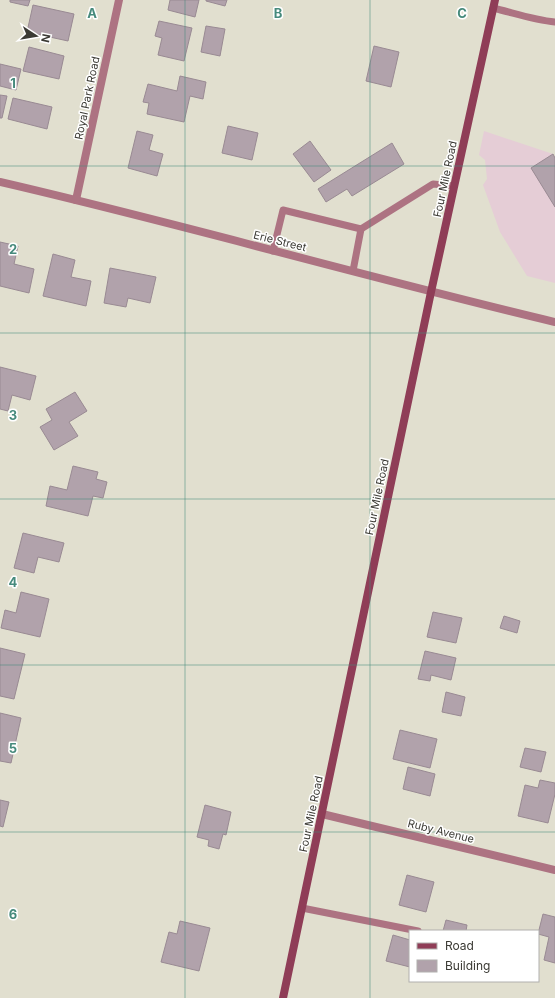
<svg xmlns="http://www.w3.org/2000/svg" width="555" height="998" font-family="Inter,sans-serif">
  <rect width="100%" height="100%" fill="#e1dfcf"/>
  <path fill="#e5cdd6" d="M 484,131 L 553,154 L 555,158 L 555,283 L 527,276 L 500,232 L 483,185 L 487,179 L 485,160 L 479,155 Z"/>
  <g fill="#b1a2ab" stroke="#998a93">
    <path d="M 10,0 L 30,0 L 28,6 L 10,2 Z"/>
    <path d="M 170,0 L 199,0 L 195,17 L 168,10 Z"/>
    <path d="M 206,0 L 227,0 L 225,6 L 206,1 Z"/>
    <path d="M 33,5 L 74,14 L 68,41 L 27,32 Z"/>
    <path d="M 159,21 L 192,28 L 184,61 L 158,55 L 162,38 L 155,36 Z"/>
    <path d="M 206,26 L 225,29 L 220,56 L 201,52 Z"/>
    <path d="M 374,46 L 399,52 L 391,87 L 366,81 Z"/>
    <path d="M 29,47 L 64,56 L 59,79 L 23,71 Z"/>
    <path d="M 0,64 L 21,69 L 16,90 L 0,86 Z"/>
    <path d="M 180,76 L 206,82 L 203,99 L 190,96 L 184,122 L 147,114 L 149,103 L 143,102 L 148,84 L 177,91 Z"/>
    <path d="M 0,95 L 7,96 L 2,118 L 0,118 Z"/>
    <path d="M 13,98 L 52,107 L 47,129 L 8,119 Z"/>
    <path d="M 228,126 L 258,133 L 252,160 L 222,153 Z"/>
    <path d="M 137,131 L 153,135 L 149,150 L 163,154 L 157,176 L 128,168 Z"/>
    <path d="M 310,141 L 331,170 L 314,182 L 293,154 Z"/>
    <path d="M 392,143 L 404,164 L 352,196 L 347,189 L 326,202 L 318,189 Z"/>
    <path d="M 553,154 L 555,158 L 555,207 L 531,168 Z"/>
    <path d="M 0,242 L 18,246 L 14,264 L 34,269 L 29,293 L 0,286 Z"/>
    <path d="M 53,254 L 75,260 L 71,277 L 91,281 L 86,306 L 43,296 Z"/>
    <path d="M 110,268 L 156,277 L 150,303 L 128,298 L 126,307 L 104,303 Z"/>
    <path d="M 0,367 L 36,376 L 30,400 L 12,395 L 8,411 L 0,409 Z"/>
    <path d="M 75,392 L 87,411 L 69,422 L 78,436 L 54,450 L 40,427 L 52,420 L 46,409 Z"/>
    <path d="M 73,466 L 98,472 L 96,479 L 107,482 L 103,498 L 93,496 L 88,516 L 46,506 L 50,486 L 67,490 Z"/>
    <path d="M 23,533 L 64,543 L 59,562 L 38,557 L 34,573 L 14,568 Z"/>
    <path d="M 21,592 L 49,599 L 40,637 L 1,628 L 5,610 L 16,613 Z"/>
    <path d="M 433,612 L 462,618 L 456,643 L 427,637 Z"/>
    <path d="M 504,616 L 520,621 L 517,633 L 500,628 Z"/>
    <path d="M 0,648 L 25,654 L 14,699 L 0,696 Z"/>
    <path d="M 425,651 L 456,658 L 451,680 L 431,675 L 430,681 L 418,679 Z"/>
    <path d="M 446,692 L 465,697 L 461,716 L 442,712 Z"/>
    <path d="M 0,713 L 21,718 L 11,763 L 0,761 Z"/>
    <path d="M 400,730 L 437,739 L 430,768 L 393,759 Z"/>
    <path d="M 525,748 L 546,752 L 541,772 L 520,767 Z"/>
    <path d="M 408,767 L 435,774 L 430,796 L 403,789 Z"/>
    <path d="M 540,780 L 555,783 L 555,794 L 548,823 L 518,816 L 525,785 L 538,788 Z"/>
    <path d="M 0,800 L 9,802 L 3,827 L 0,826 Z"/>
    <path d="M 205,805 L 231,812 L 226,835 L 223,834 L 219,849 L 208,846 L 209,840 L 197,837 Z"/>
    <path d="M 407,875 L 434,882 L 426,912 L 399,905 Z"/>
    <path d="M 543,914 L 555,917 L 555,963 L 544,960 L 549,937 L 538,934 Z"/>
    <path d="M 446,920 L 467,925 L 466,931 L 443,931 Z"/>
    <path d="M 180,921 L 210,928 L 199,971 L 161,962 L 169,932 L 177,934 Z"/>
    <path d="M 393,935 L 410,940 L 410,967 L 386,961 Z"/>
  </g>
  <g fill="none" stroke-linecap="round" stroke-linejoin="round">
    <g stroke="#ad7382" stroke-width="7">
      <path d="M 493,8 C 514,13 534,20 555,22"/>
      <path d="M 273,251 L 283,210 L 361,229 L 433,184 L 454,186"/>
      <path d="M 353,271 L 361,229"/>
      <path d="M 302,908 L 418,931"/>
    </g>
    <g stroke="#ad7382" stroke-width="8">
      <path d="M 0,182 C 186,225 369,278 555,322"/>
      <path d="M 76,200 L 119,0"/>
      <path d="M 322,814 L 555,870"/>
    </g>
    <path stroke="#8f3d57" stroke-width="8" d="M 283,998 L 431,292 L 495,0"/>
  </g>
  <path fill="none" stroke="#468a7c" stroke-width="1" stroke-opacity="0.55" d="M 185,0 L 185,998M 370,0 L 370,998M 0,166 L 555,166M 0,333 L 555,333M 0,499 L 555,499M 0,665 L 555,665M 0,832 L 555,832"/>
  <g text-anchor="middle" stroke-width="3" stroke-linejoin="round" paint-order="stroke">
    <g font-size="11" fill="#3b3a34" stroke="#fff">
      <text transform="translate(87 98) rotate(-78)" y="4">Royal Park Road</text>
      <text transform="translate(445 179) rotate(-78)" y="4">Four Mile Road</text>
      <text transform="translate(280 241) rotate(14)" y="4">Erie Street</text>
      <text transform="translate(377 497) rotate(-78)" y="4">Four Mile Road</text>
      <text transform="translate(311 814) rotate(-78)" y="4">Four Mile Road</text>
      <text transform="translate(441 831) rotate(14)" y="4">Ruby Avenue</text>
    </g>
  </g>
  <g font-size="13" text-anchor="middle" font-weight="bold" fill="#468a7c" stroke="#fff" stroke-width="3" stroke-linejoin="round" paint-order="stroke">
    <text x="92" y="18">A</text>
    <text x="278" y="18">B</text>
    <text x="462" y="18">C</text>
    <text x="13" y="88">1</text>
    <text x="13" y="254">2</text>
    <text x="13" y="420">3</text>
    <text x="13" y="587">4</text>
    <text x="13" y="753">5</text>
    <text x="13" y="919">6</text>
  </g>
  <rect x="409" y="930" width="130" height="52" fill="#ffffff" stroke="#b1b0ae"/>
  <rect x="417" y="943" width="20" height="6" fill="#8f3d57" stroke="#b1b0ae"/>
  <text x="445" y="950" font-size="12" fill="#3b3a34">Road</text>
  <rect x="417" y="960" width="20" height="12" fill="#b1a2ab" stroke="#b1b0ae"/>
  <text x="445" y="970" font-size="12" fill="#3b3a34">Building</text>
  <g transform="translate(36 36) rotate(102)" stroke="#ffffff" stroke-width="3" paint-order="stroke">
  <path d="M0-3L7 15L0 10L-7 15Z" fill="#3b3a34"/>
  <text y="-6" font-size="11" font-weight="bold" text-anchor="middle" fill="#3b3a34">N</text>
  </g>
</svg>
